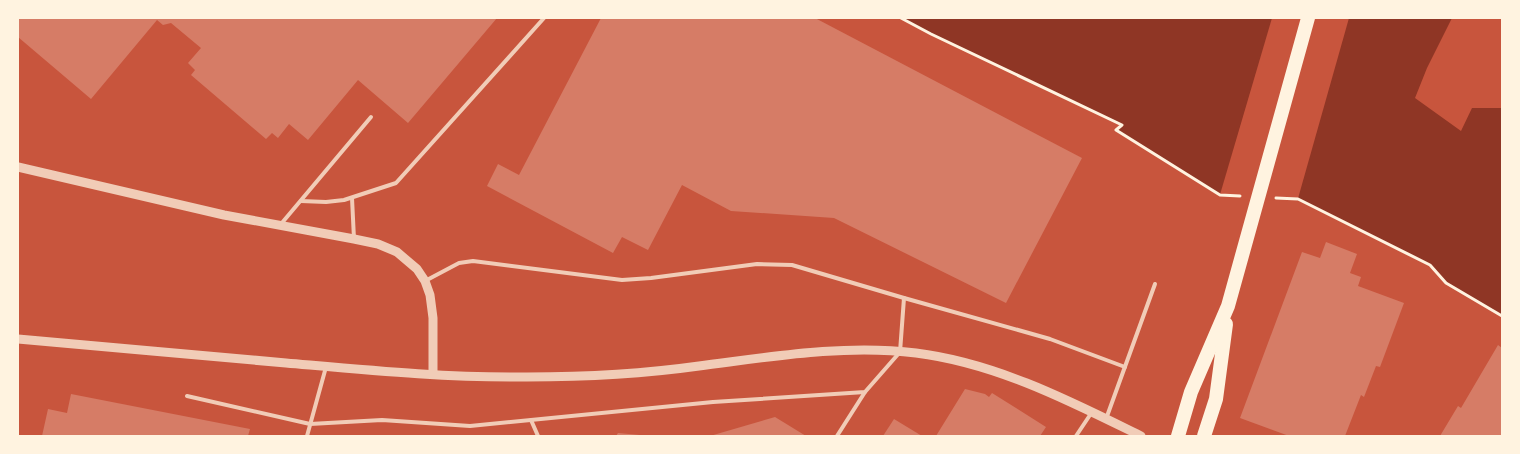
<svg xmlns="http://www.w3.org/2000/svg" width="1520" height="454" font-family="Ubuntu,sans-serif">
  <rect width="100%" height="100%" fill="#c8553d"/>
  <path fill="#8f3625" d="M 901,18 L 1452,18 L 1427,68 L 1415,98 L 1461,131 L 1472,108 L 1502,108 L 1502,316 L 1446,283 L 1430,265 L 1298,199 L 1220,195 L 1116,130 L 1121,125 L 931,34 Z"/>
  <path fill="#c8553d" d="M 1272,18 L 1349,18 L 1297,202 L 1219,198 Z"/>
  <g fill="#d67c66">
    <path d="M 18,18 L 497,18 L 408,123 L 358,80 L 308,140 L 289,124 L 278,138 L 272,133 L 266,139 L 191,75 L 195,70 L 188,63 L 201,48 L 171,23 L 163,25 L 157,20 L 91,99 L 18,37 Z"/>
    <path d="M 601,18 L 815,18 L 1082,158 L 1006,303 L 834,218 L 731,211 L 682,185 L 648,250 L 622,237 L 613,253 L 487,186 L 498,164 L 519,175 Z"/>
    <path d="M 1326,242 L 1357,254 L 1350,273 L 1361,277 L 1358,286 L 1404,303 L 1380,367 L 1376,366 L 1364,397 L 1361,395 L 1345,436 L 1289,436 L 1240,418 L 1302,252 L 1320,258 Z"/>
    <path d="M 1498,345 L 1502,348 L 1502,436 L 1440,436 L 1458,406 L 1461,408 Z"/>
    <path d="M 965,389 L 985,394 L 989,397 L 992,393 L 1046,427 L 1040,436 L 936,436 Z"/>
    <path d="M 71,394 L 250,429 L 248,436 L 42,436 L 48,409 L 67,413 Z"/>
    <path d="M 775,417 L 806,436 L 710,436 Z"/>
    <path d="M 894,419 L 922,436 L 883,436 Z"/>
    <path d="M 618,433 L 640,435 L 640,436 L 616,436 Z"/>
  </g>
  <g fill="none" stroke-linecap="round" stroke-linejoin="round">
    <g stroke="#fff3e0" stroke-width="3">
      <path d="M 901,18 L 931,34 L 1122,125 L 1116,130 L 1220,195 L 1240,196"/>
      <path d="M 1276,198 L 1298,199 L 1430,265 L 1446,283 L 1502,316"/>
    </g>
    <g stroke="#f1ccb7" stroke-width="4">
      <path d="M 352,198 L 354,239"/>
      <path d="M 301,201 L 326,202 L 344,200 L 396,183 L 544,18"/>
      <path d="M 281,224 L 371,117"/>
      <path d="M 425,281 L 459,263 L 473,261 L 622,280 L 651,278 L 757,264 L 792,265 L 904,298 L 1050,339 L 1125,367"/>
      <path d="M 187,396 L 310,424 L 382,420 L 470,426 L 713,402 L 865,392 L 900,352 L 904,298"/>
      <path d="M 1106,419 L 1155,284"/>
      <path d="M 531,420 L 538,436"/>
      <path d="M 307,436 L 326,367"/>
      <path d="M 837,436 L 865,392"/>
      <path d="M 1076,436 L 1092,412"/>
    </g>
    <g stroke="#f1ccb7" stroke-width="9">
      <path d="M 18,167 L 224,215 L 354,239 L 378,244 L 397,252 L 417,269 L 425,281 L 430,295 L 433,318 L 433,374"/>
      <path d="M 18,339 C 107,347 197,355 286,363 C 366,370 446,378 527,377 C 584,377 642,374 699,366 C 770,357 844,344 916,353 C 996,363 1070,401 1141,436"/>
    </g>
    <g stroke="#fff3e0" stroke-width="14">
      <path d="M 1178,436 L 1191,392 L 1228,306 L 1308,18"/>
      <path d="M 1204,436 L 1216,399 L 1226,324"/>
    </g>
  </g>
  <rect width="1520" height="454" fill="none" stroke="#fff3e0" stroke-width="38"/>
</svg>
